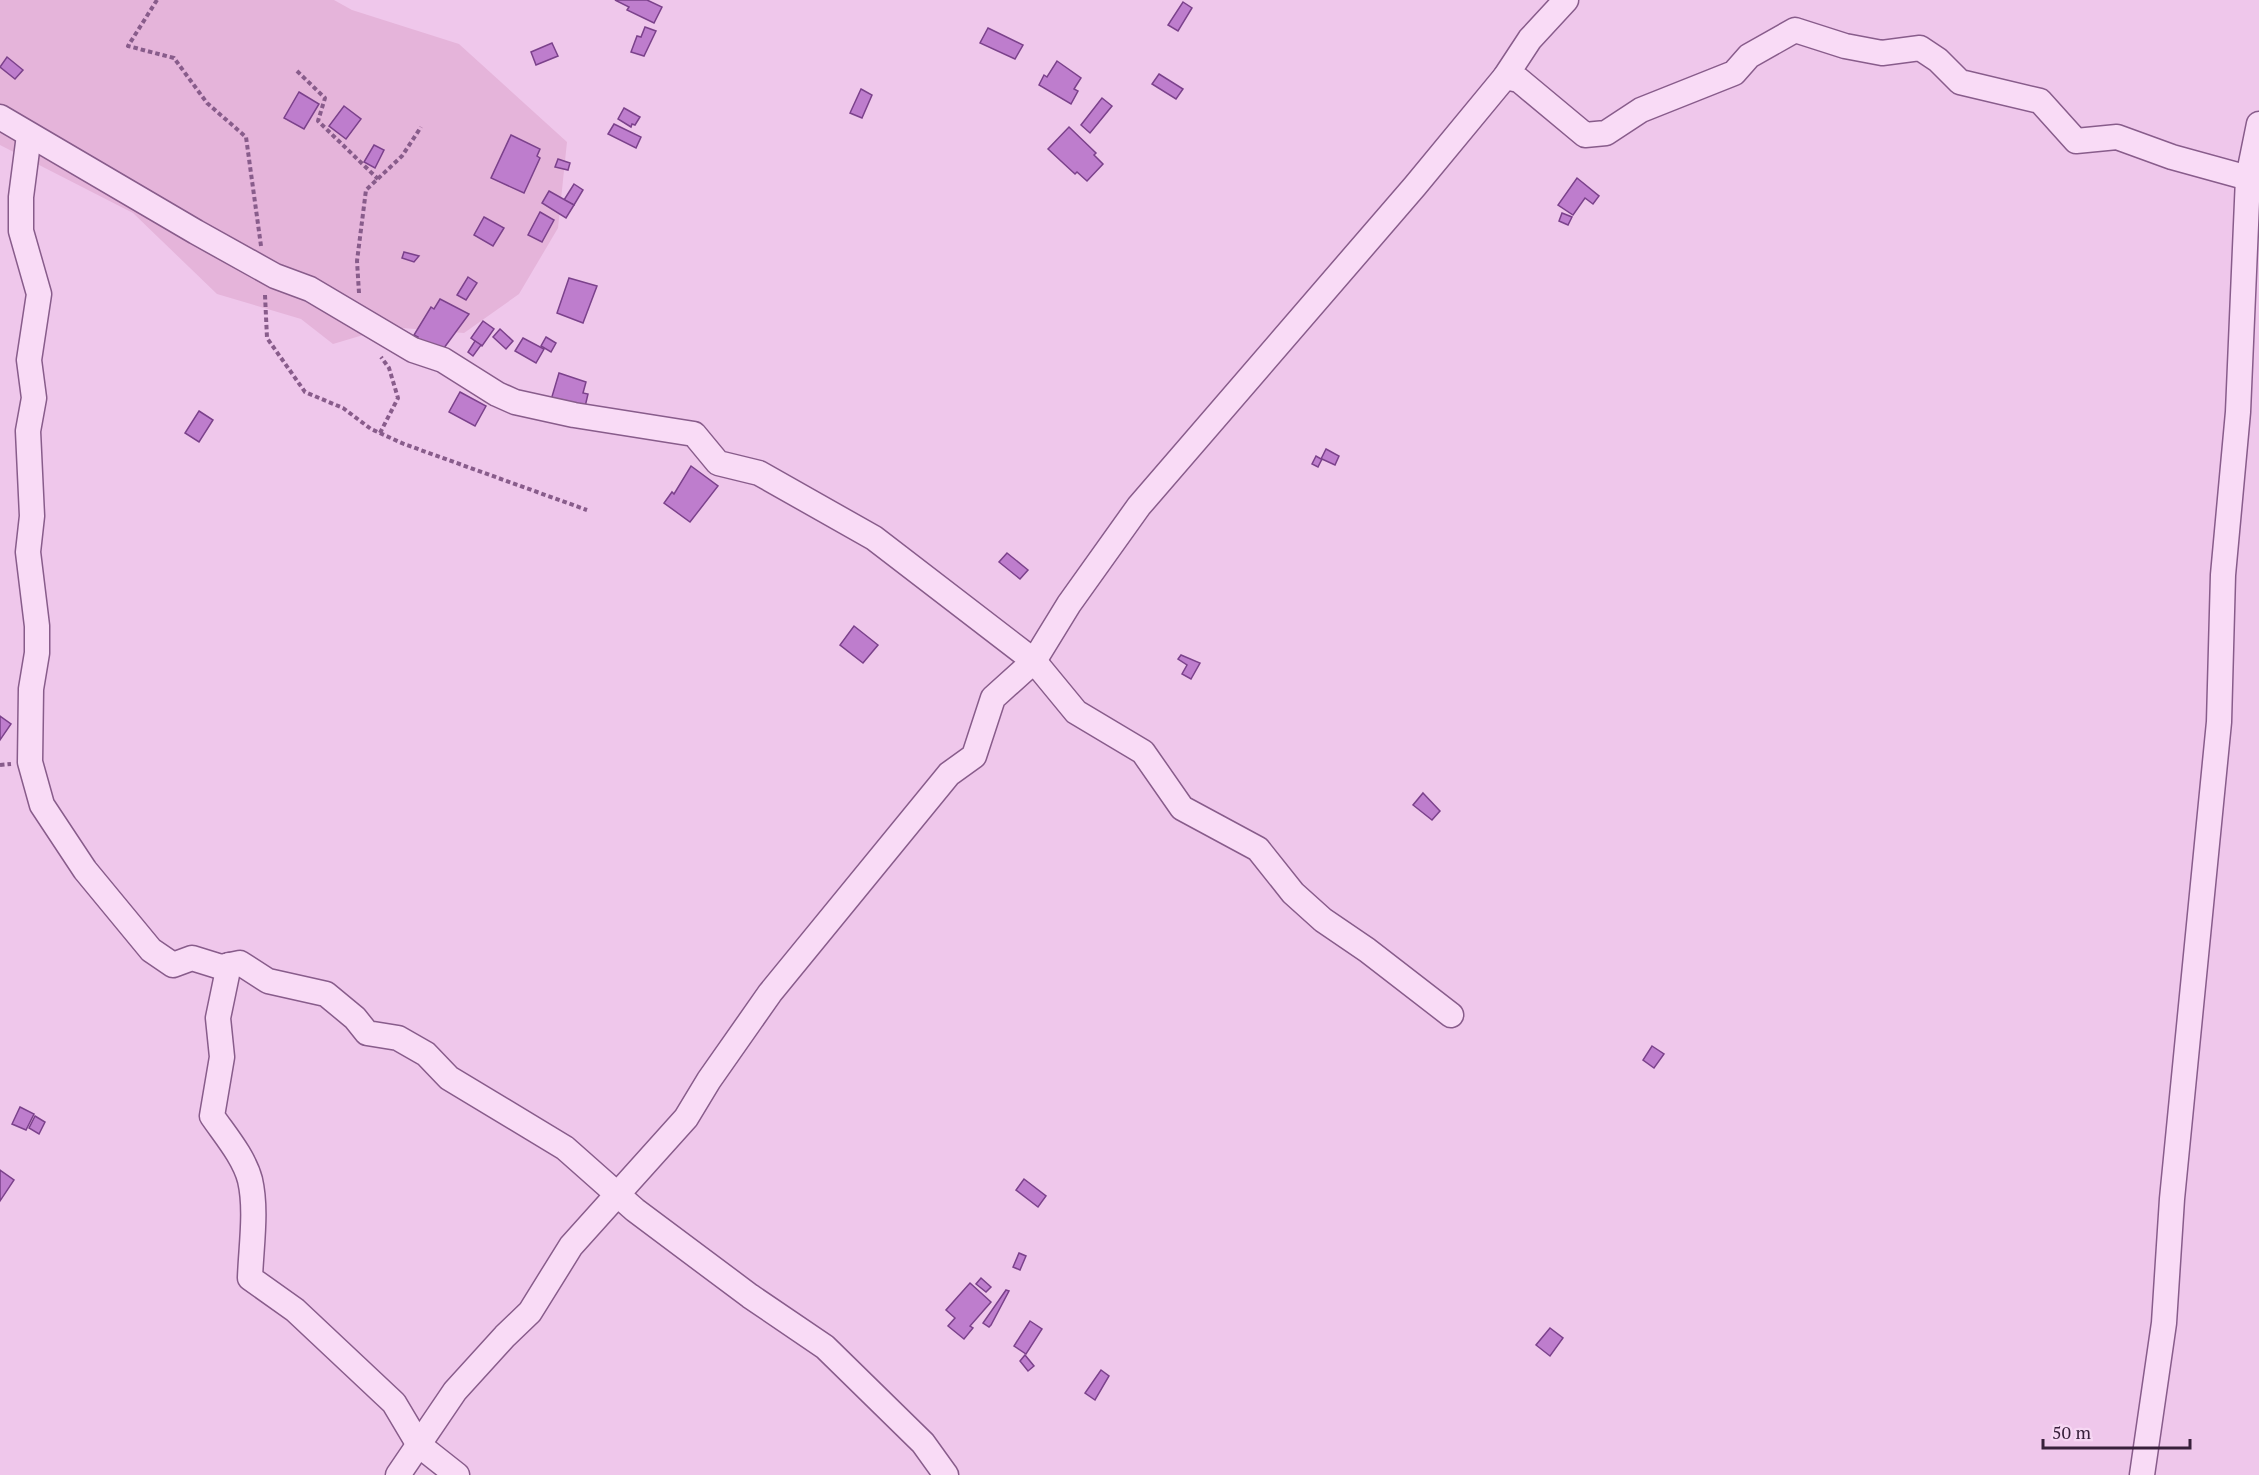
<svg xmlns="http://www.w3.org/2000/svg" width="2259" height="1475" font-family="'PT Serif',serif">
  <rect width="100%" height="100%" fill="#efc7eb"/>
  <path fill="#e5b4da" d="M 0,0 L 334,0 L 352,10 L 459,44 L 567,142 L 558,228 L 519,294 L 464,333 L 390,327 L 333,344 L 301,319 L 217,294 L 133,213 L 0,145 Z"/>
  <g fill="#be7dcd" stroke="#7b418b" stroke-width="1.5">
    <path d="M 615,0 L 647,0 L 662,7 L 654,23 L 627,10 L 629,7 Z"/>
    <path d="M 1183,2 L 1192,8 L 1178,31 L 1168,25 Z"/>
    <path d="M 645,27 L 656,31 L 644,56 L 631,52 L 637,36 L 641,37 Z"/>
    <path d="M 988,28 L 1023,45 L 1015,59 L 980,43 Z"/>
    <path d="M 552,43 L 558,56 L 536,65 L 531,52 Z"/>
    <path d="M 7,57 L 23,70 L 15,79 L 0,67 Z"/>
    <path d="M 1057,61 L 1081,78 L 1074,89 L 1078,91 L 1071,104 L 1039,85 L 1044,75 L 1047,77 Z"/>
    <path d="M 1159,74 L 1183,89 L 1176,99 L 1152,84 Z"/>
    <path d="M 861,89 L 872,95 L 862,118 L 850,113 Z"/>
    <path d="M 299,92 L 319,104 L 304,129 L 284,118 Z"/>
    <path d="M 1102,98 L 1112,106 L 1090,133 L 1081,125 Z"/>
    <path d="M 344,106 L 361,119 L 346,139 L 329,126 Z"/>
    <path d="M 624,108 L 640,117 L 635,125 L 632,124 L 631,127 L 618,119 Z"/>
    <path d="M 614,124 L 641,137 L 636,148 L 608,134 Z"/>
    <path d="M 1069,127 L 1096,153 L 1094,155 L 1103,164 L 1087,181 L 1077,172 L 1075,174 L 1048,149 Z"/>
    <path d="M 511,135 L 540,149 L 537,156 L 540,158 L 524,193 L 491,178 Z"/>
    <path d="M 374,145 L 384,150 L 375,168 L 364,162 Z"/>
    <path d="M 558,159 L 570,163 L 568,170 L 555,167 Z"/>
    <path d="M 1577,178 L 1599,196 L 1593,204 L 1585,198 L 1573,215 L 1558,205 Z"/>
    <path d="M 574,184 L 583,190 L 574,205 L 564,200 Z"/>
    <path d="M 549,191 L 574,205 L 566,218 L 542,203 Z"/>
    <path d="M 540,212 L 554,220 L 542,242 L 528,235 Z"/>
    <path d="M 1562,213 L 1572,217 L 1568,225 L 1559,221 Z"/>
    <path d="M 484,217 L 504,228 L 493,246 L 474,235 Z"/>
    <path d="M 404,252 L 419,256 L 414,262 L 402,258 Z"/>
    <path d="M 468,277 L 477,283 L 466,300 L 457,295 Z"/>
    <path d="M 569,278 L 597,286 L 583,323 L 557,313 Z"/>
    <path d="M 440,299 L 469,314 L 441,352 L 416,340 L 418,337 L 414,335 L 431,307 L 434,309 Z"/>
    <path d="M 483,321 L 494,329 L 482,346 L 471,338 Z"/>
    <path d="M 500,329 L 513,341 L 506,349 L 493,337 Z"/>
    <path d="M 546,337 L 556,343 L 551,352 L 541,346 Z"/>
    <path d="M 523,338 L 544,349 L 536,363 L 515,351 Z"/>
    <path d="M 475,341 L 481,345 L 473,356 L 468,352 Z"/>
    <path d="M 559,373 L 586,382 L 583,393 L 588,394 L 584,411 L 551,400 Z"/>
    <path d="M 460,392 L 486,406 L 475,426 L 449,412 Z"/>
    <path d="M 199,411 L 213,420 L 199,442 L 185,433 Z"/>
    <path d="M 1326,449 L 1339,456 L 1335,465 L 1322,459 L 1318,467 L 1312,464 L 1316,456 L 1321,459 Z"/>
    <path d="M 691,466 L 718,486 L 690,522 L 664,503 L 672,492 L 674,494 Z"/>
    <path d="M 1007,553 L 1028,570 L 1020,579 L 999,562 Z"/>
    <path d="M 854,626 L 878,645 L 863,663 L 840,645 Z"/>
    <path d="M 1181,655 L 1200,663 L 1191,679 L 1182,674 L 1187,665 L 1178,659 Z"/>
    <path d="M 0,716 L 11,724 L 0,740 Z"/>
    <path d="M 1423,793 L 1440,811 L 1432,820 L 1413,805 Z"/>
    <path d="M 1652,1046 L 1664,1054 L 1654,1068 L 1643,1060 Z"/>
    <path d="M 20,1107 L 34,1114 L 26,1130 L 12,1124 Z"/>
    <path d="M 35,1116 L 45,1122 L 39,1134 L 29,1128 Z"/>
    <path d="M 0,1170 L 14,1180 L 0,1201 Z"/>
    <path d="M 1024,1179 L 1046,1196 L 1038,1207 L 1016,1190 Z"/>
    <path d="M 1019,1253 L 1026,1256 L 1020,1270 L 1013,1267 Z"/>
    <path d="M 981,1278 L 991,1287 L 986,1292 L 976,1284 Z"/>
    <path d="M 970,1283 L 991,1302 L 970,1326 L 973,1328 L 964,1339 L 948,1326 L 955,1318 L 946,1310 Z"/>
    <path d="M 1006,1290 L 1009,1291 L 991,1325 L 989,1327 L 983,1323 Z"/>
    <path d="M 1030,1321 L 1042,1329 L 1026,1354 L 1014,1346 Z"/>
    <path d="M 1550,1328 L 1563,1338 L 1550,1356 L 1536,1345 Z"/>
    <path d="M 1025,1355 L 1034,1366 L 1028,1371 L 1020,1361 Z"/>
    <path d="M 1101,1370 L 1109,1376 L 1095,1400 L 1085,1393 Z"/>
  </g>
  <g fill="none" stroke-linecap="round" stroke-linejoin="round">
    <g stroke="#885c8b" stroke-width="27">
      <g id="minor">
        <path d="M 1505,77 L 1519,80 L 1585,135 L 1606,133 L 1641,110 L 1734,73 L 1749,56 L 1795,30 L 1845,46 L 1882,53 L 1920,48 L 1938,60 L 1960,82 L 2040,101 L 2076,141 L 2117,137 L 2172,157 L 2259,181"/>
        <path d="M 0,117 L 196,232 L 275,276 L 310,289 L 413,350 L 443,360 L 497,394 L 515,402 L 574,415 L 694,434 L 718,463 L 759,473 L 874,538 L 1034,661 L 1076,712 L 1143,752 L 1182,808 L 1258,849 L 1293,893 L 1323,920 L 1367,950 L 1451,1015"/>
        <path d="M 29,135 L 21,197 L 21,231 L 39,294 L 29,360 L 34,398 L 28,431 L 32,516 L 28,552 L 37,626 L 37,653 L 31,689 L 30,762 L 42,805 L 85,870 L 151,950 L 173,965 L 192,958 L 221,967 L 240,963 L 268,981 L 326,994 L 355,1018 L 367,1033 L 398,1038 L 426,1054 L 449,1078 L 565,1148 L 635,1210 L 750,1296 L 825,1347 L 923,1443 L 946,1475"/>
        <path d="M 229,965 L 218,1018 L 222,1057 L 212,1116 C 225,1135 244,1157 250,1180 C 257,1210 251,1247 250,1278 L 295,1310 L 394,1403 L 419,1445 L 457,1475"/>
        <path d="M 398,1475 L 455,1391 L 505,1336 L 530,1312 L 571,1246 L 686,1118 L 709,1080 L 770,993 L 949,774 L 974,756 L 993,698 L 1034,661 L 1069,604 L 1139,506 L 1415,186 L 1505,77 L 1530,39 L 1566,0"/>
        <path d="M 2142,1475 L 2164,1323 L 2172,1199 L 2219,722 L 2223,575 L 2238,412 L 2248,178 L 2259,124"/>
      </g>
    </g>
    <g stroke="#885c8b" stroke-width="4" stroke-dasharray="4.5 3" stroke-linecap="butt">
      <path d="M 157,0 L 128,46 L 174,58 L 207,103 L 246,137 L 261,246"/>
      <path d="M 297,71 L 325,98 L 318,121 L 378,179"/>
      <path d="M 359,293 L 357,261 L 366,190 L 402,156 L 421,127"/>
      <path d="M 265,295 L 267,338 L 305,392 L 343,408 L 371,429 L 404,444 L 587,510"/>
      <path d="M 380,433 L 398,398 L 389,368 L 381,357"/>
      <path d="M 0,765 L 11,764"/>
    </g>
    <use href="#minor" stroke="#f9dbf6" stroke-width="24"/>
  </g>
  <path d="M2043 1439v9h147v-9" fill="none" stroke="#38203b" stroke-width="3"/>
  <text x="2052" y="1439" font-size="18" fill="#38203b" stroke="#f6d7f3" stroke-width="4.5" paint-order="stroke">50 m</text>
</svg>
